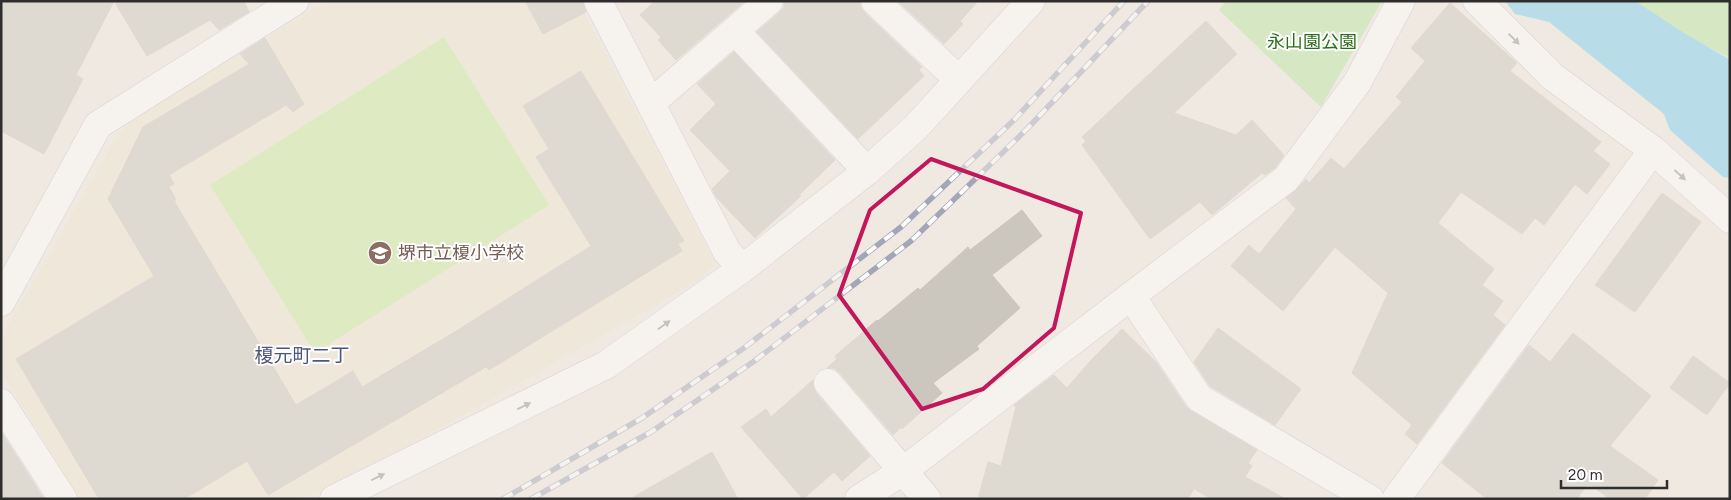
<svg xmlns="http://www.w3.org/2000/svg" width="1731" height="500" font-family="Figtree,'Noto Sans JP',sans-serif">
  <rect width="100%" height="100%" fill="#efe9e1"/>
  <path fill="#f0e6d1" d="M 326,1 L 578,1 L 715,263 L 698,281 L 359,475 L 300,499 L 80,499 L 1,372 L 1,338 L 114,140 L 129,122 Z"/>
  <g fill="#b6e59e">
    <path d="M 1226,1 L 1382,1 L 1321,107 L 1219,10 Z"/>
    <path d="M 1627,1 L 1730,1 L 1730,58 L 1698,42 Z"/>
  </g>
  <path fill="#c9ec9a" d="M 444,37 L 549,205 L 315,353 L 210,185 Z"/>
  <path fill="#75cff0" d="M 1505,1 L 1635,1 L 1684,33 L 1727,58 L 1730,60 L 1730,178 L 1723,177 L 1670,130 L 1664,114 L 1549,22 L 1515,14 Z"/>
  <g fill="#cbc7bf" stroke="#cbc5ba">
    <path d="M 1,1 L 114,1 L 76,75 L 83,79 L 44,154 L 1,131 Z"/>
    <path d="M 114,1 L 244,1 L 249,12 L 219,30 L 210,20 L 147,56 Z"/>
    <path d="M 525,1 L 583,1 L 586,12 L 543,34 Z"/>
    <path d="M 655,1 L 745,1 L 676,60 L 658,40 L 661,37 L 640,15 Z"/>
    <path d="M 784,1 L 860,1 L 860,6 L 864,12 L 922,67 L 919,70 L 924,76 L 858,139 L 757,32 L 779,13 L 784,7 Z"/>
    <path d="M 898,1 L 978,1 L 960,21 L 963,24 L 944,44 Z"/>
    <path d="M 1450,3 L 1517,63 L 1510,71 L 1601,142 L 1593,151 L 1610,164 L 1587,194 L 1575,184 L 1544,225 L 1535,218 L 1522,234 L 1461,192 L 1438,223 L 1494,269 L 1482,285 L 1503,301 L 1493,315 L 1505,325 L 1417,444 L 1405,434 L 1412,425 L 1352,373 L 1388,293 L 1335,247 L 1283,311 L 1231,266 L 1249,245 L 1259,254 L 1296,209 L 1286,198 L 1298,188 L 1306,179 L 1309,183 L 1331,158 L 1344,169 L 1402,102 L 1396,97 L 1425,61 L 1411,48 Z"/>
    <path d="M 1206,21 L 1237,54 L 1174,113 L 1236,135 L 1252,120 L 1284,155 L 1275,168 L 1265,175 L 1262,173 L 1212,215 L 1200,202 L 1150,239 L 1082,145 L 1086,141 L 1082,137 Z"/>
    <path d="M 265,38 L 304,104 L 293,112 L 286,105 L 169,175 L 174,184 L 169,187 L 176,200 L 174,201 L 296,405 L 353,371 L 362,387 L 453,333 L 591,246 L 536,157 L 549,149 L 523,106 L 581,71 L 684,241 L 678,244 L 682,251 L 489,370 L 486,367 L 268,495 L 247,461 L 184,499 L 99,499 L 16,359 L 154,276 L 108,199 L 143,127 L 249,64 L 240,54 Z"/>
    <path d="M 734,52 L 835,160 L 799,195 L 801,196 L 755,238 L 717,198 L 712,189 L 730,171 L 690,130 L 716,104 L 697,84 Z"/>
    <path d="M 1662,193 L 1701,222 L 1635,312 L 1595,285 Z"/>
    <path d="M 1022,210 L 1042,236 L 992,275 L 1020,308 L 977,346 L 979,349 L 933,383 L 942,393 L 902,429 L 901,427 L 893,435 L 840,373 L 834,368 L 827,368 L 837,359 L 835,356 L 877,320 L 878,321 L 918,288 L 920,290 L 968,247 L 970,250 Z"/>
    <path d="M 1218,328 L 1301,389 L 1275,425 L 1210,386 L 1194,362 Z"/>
    <path d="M 1122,329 L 1156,362 L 1186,407 L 1191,411 L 1257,450 L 1248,463 L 1252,466 L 1245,477 L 1286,499 L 1212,499 L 1194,489 L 1188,499 L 978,499 L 988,462 L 1001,466 L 1016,407 L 1014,405 L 1054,375 L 1067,388 L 1092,359 Z"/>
    <path d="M 1573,333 L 1651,396 L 1610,446 L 1658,480 L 1645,499 L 1610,499 L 1591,485 L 1590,487 L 1587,485 L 1577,499 L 1487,499 L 1442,463 L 1529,345 L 1550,362 Z"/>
    <path d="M 1693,356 L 1730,383 L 1707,415 L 1670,388 Z"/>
    <path d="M 813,380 L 813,386 L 816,393 L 870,456 L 842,481 L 834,472 L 803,499 L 741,427 L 766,409 L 771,417 Z"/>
    <path d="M 1,433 L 3,435 L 44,499 L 1,499 Z"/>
    <path d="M 712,452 L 738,499 L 630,499 Z"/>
  </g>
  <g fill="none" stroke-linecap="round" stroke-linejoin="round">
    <g stroke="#b4b7c1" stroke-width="29">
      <g id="minor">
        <path d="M 598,1 L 727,252 L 743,268"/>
        <path d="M 875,1 L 959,80"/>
        <path d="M 1477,1 L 1553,77 L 1653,150 L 1730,219"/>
        <path d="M 735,31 L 867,171"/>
        <path d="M 651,103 L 769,1"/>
        <path d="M 1131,296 L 1199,398 L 1370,499"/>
        <path d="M 1,302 L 98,125 L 295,1"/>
        <path d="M 828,383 L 927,499"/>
        <path d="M 1,403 L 63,499"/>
        <path d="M 334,499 L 606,365 L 743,268 L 867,171 L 916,127 L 1031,1"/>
        <path d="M 859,499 L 903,471 L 1131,296 L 1286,179 L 1357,83 L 1401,1"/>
        <path d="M 1396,499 L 1653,150"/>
      </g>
    </g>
    <use href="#minor" stroke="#fff" stroke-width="28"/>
    <g stroke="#a3a6b8" stroke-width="5.5">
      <g id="rail">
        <path d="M 503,499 L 642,418 L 744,348 L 901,227 L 1015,119 L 1124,1"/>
        <path d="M 531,499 L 651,432 L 753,362 L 911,241 L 1026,130 L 1148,1"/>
      </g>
    </g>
    <use href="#rail" stroke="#fff" stroke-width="4" stroke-dasharray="11" stroke-linecap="butt"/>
  </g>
  <defs><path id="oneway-solid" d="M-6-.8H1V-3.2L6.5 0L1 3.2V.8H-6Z" transform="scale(1.25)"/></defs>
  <g fill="#969696">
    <use href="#oneway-solid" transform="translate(1514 39) rotate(45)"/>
    <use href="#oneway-solid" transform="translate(1680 175) rotate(42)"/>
    <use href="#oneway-solid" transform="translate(664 325) rotate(-35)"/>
    <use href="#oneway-solid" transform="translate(524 406) rotate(-26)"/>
    <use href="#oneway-solid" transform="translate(378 477) rotate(-26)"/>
  </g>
  <path d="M0 0H1731V500H0ZM 931,159 L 1081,213 L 1054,328 L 983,389 L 922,409 L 839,295 L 870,210 Z" fill="#efe9e1" fill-opacity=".55" fill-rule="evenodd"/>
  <path fill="none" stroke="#c2185b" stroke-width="4" stroke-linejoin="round" d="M 931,159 L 1081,213 L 1054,328 L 983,389 L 922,409 L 839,295 L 870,210 Z"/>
  <defs>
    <g id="school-disc" transform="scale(1.25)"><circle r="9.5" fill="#8d6e63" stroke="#fff"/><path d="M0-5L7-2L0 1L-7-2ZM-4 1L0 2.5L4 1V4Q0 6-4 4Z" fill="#fff"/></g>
  </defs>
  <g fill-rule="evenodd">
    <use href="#school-disc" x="380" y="253"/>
  </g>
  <g text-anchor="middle" stroke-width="4" stroke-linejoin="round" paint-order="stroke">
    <g font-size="18" fill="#2c6e1b" stroke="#fff">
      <text x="1312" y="48">永山園公園</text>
    </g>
    <g font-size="18" fill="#785e54" stroke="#fff" text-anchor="start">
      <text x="398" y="259">堺市立榎小学校</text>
    </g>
    <g font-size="19" fill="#4d5680" stroke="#fff">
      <text x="302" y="362">榎元町二丁</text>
    </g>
  </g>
  <rect width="1731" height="500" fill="none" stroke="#2e2e2e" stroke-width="5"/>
  <path d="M1561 480v8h106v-8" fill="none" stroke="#2e2e2e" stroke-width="2.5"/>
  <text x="1568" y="480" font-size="15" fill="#2e2e2e" stroke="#ffffff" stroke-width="4" paint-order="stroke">20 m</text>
</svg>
